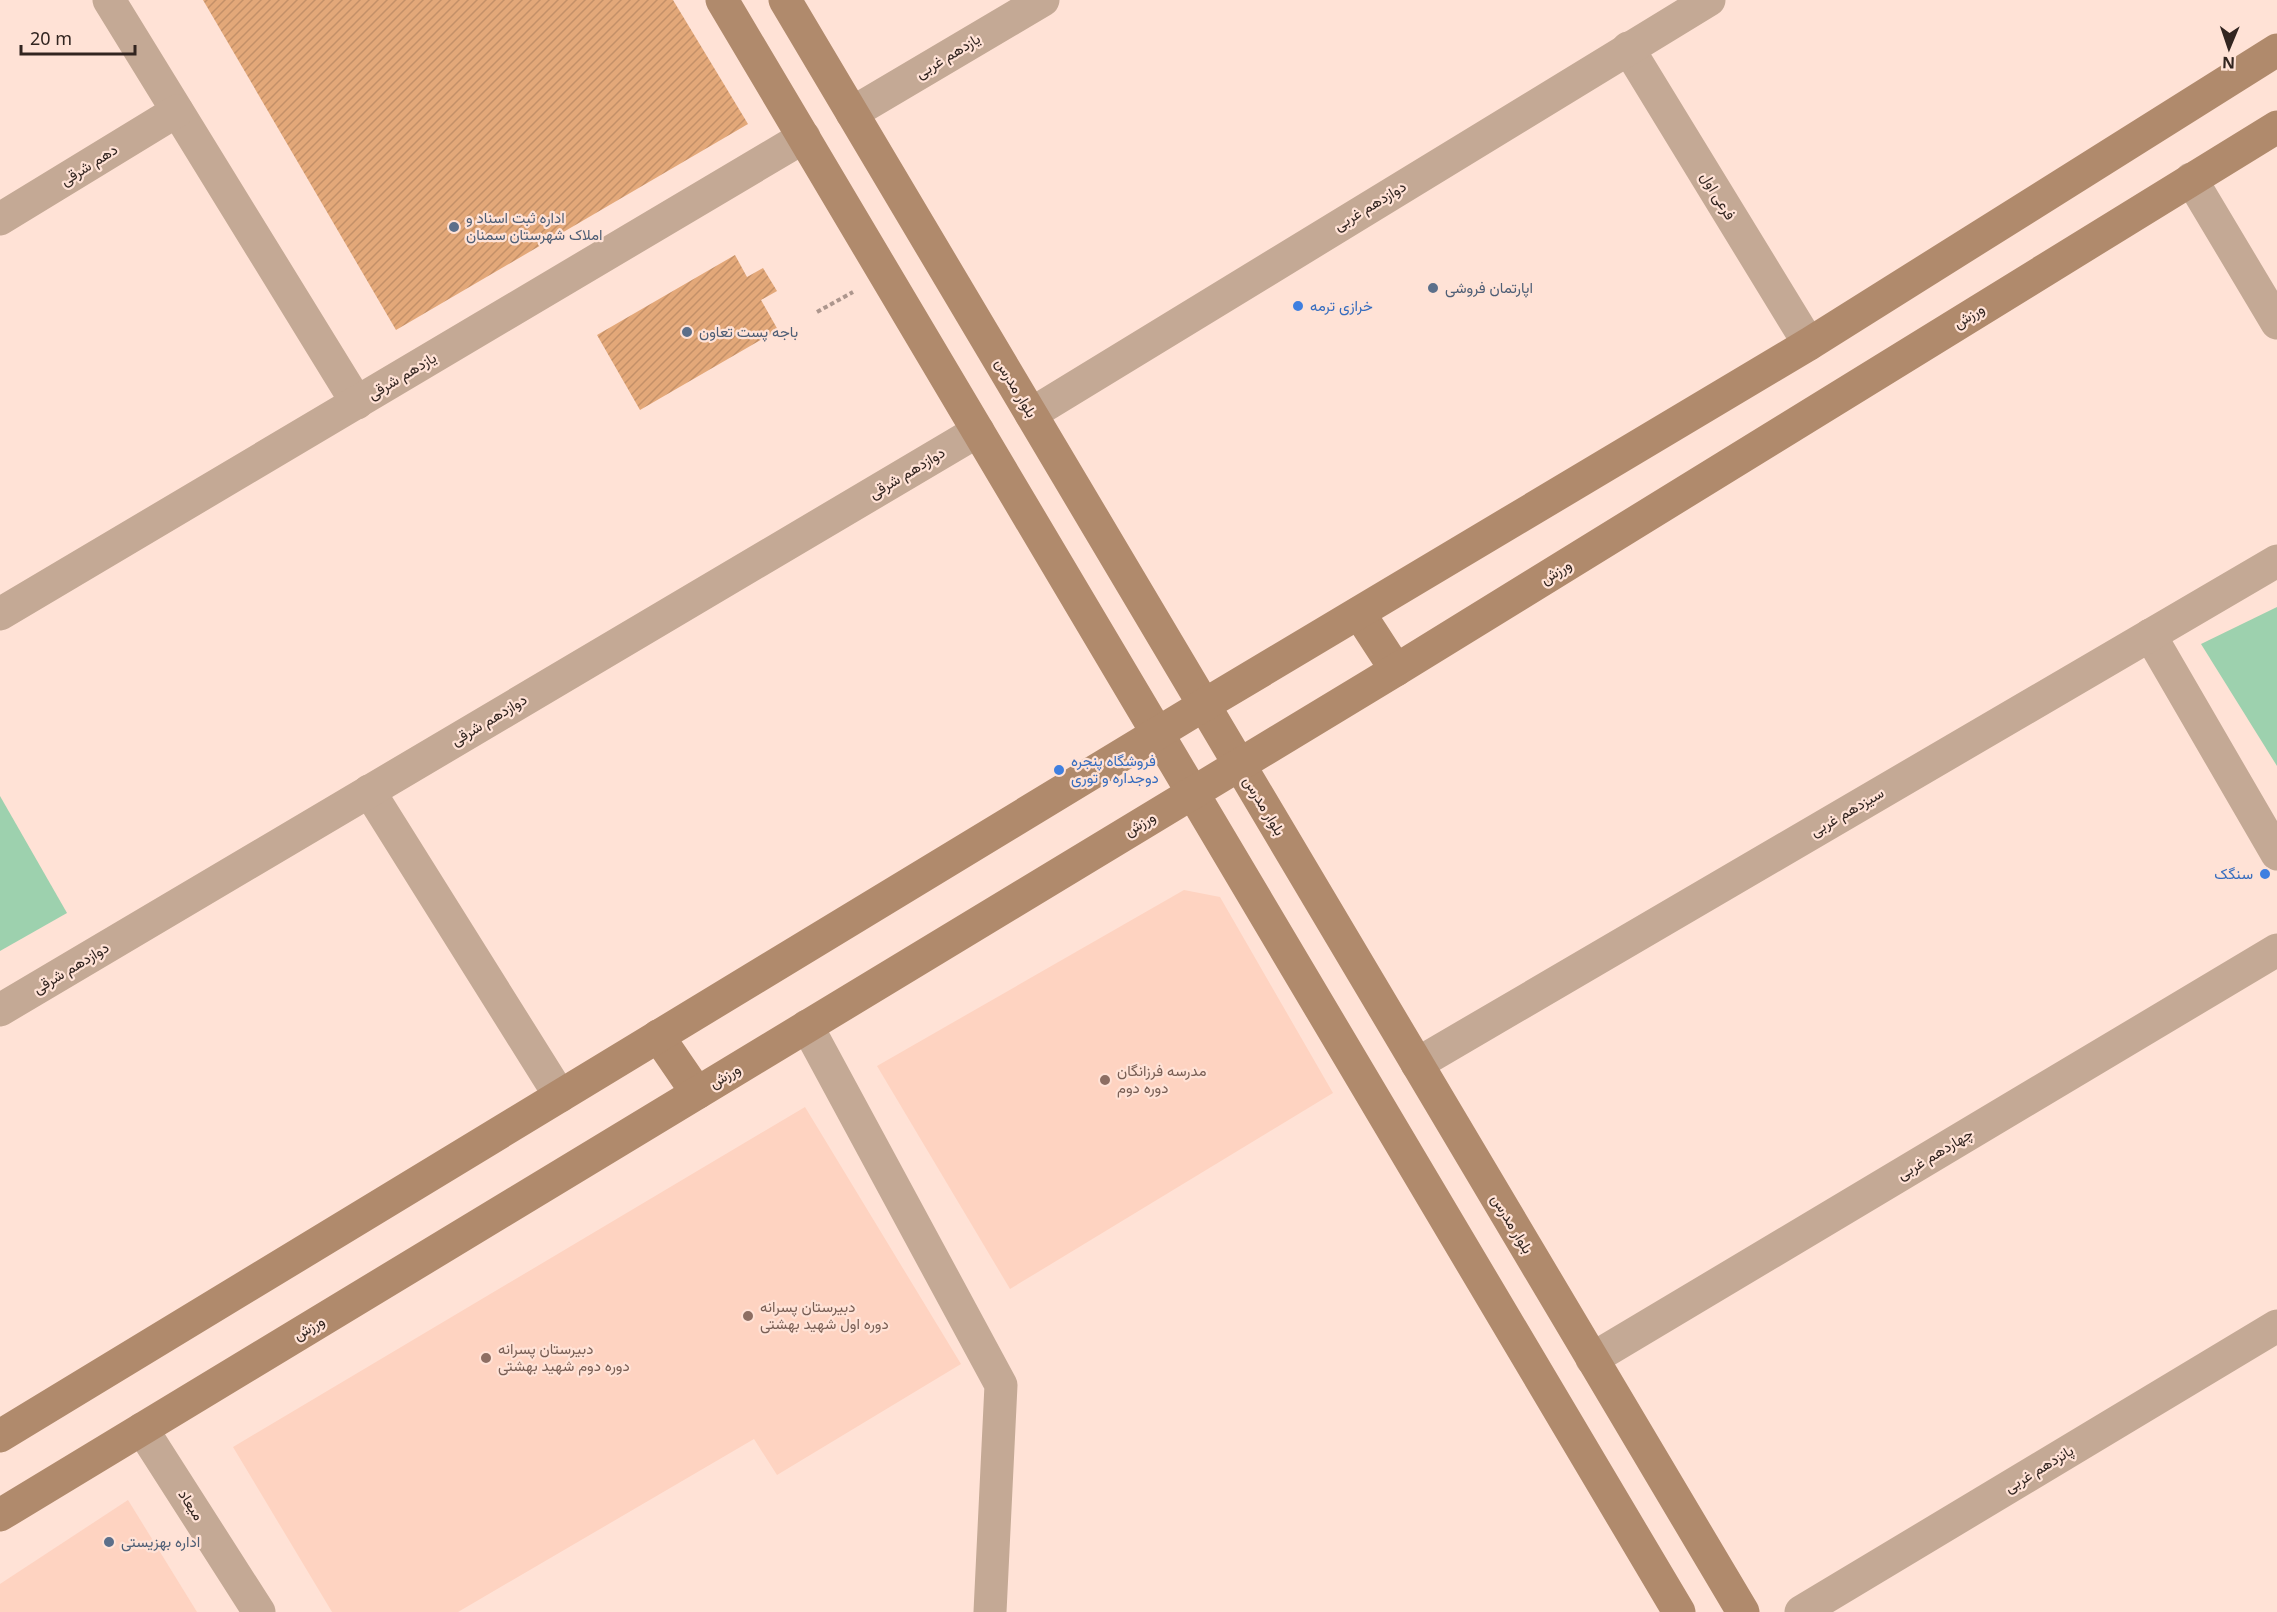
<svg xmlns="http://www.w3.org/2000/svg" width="2277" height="1612" font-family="'Noto Sans',Vazirmatn,sans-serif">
  <defs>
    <pattern id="building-hatch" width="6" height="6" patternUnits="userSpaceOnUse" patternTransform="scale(1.5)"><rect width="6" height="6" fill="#e3a879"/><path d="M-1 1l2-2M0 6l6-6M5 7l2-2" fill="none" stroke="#c39068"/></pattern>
  </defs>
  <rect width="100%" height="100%" fill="#ffe2d6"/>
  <g fill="#fed3c1">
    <path d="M 1184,890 L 1220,897 L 1333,1093 L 1010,1289 L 877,1066 Z"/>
    <path d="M 805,1107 L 961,1364 L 777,1475 L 754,1439 L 458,1612 L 332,1612 L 233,1447 Z"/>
    <path d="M 128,1500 L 197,1612 L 0,1612 L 0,1584 Z"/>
  </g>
  <g fill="#9dd1ae">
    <path d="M 2277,607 L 2277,766 L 2201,644 Z"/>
    <path d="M 0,796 L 67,913 L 0,951 Z"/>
  </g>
  <g fill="url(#building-hatch)">
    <path d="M 203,0 L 673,0 L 748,124 L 396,330 Z"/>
    <path d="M 735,255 L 747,277 L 763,268 L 777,291 L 761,300 L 778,330 L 640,410 L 597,335 Z"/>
  </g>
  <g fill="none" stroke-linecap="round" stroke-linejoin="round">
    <path stroke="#ad968d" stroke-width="4" stroke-dasharray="4.5 3" stroke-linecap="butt" d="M 817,312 L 853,292"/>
    <g stroke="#c4a995" stroke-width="33">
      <path d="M 109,0 L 357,403"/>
      <path d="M 1628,48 L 1809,344"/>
      <path d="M 852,113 L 1043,0"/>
      <path d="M 2191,179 L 2277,323"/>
      <path d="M 0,219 L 177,111"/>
      <path d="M 1031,414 L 1709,0"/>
      <path d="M 0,614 L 804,137"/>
      <path d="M 2150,635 L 2277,854"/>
      <path d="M 369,791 L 560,1096"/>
      <path d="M 0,1010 L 978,431"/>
      <path d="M 807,1026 L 1001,1385 L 990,1612"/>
      <path d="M 1417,1064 L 2277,561"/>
      <path d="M 1592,1359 L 2277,950"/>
      <path d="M 142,1429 L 259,1612"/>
      <path d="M 1801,1612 L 2277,1326"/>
    </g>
    <g stroke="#b08a6c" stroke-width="33">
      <path d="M 722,0 L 1679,1612"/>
      <path d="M 785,0 L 1743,1612"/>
      <path d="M 1359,613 L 1396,670"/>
      <path d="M 658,1036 L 697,1093"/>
      <path d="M 0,1436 L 1204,705 L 1809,344 L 2277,50"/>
      <path d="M 0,1515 L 1396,670 L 2277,127"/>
    </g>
  </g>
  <g fill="#5c6f8a" stroke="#ffe2d6" stroke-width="2">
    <circle cx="454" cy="227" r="6"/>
    <circle cx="1433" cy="288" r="6"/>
    <circle cx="687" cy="332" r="6"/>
    <circle cx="109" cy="1542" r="6"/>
  </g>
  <g fill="#3f7fe0" stroke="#ffe2d6" stroke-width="2">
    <circle cx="1298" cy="306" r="6"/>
    <circle cx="1059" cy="770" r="6"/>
    <circle cx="2265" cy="874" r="6"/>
  </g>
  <g fill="#8d6e63" stroke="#ffe2d6" stroke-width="2">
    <circle cx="1105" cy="1080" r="6"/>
    <circle cx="748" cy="1316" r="6"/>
    <circle cx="486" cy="1358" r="6"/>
  </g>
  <g text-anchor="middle" stroke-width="4.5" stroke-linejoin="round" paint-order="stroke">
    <g font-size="15" fill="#322520" stroke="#ffe2d6">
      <text transform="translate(948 56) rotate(-31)" y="5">یازدهم غربی</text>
      <text transform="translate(89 165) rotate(-32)" y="5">دهم شرقی</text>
      <text transform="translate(1718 196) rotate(59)" y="5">فرعی اول</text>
      <text transform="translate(1370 206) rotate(-31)" y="5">دوازدهم غربی</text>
      <text transform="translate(1969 316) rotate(-32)" y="5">ورزش</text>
      <text transform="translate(402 376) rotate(-31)" y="5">یازدهم شرقی</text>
      <text transform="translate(1016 388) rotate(59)" y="5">بلوار مدرس</text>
      <text transform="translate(907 473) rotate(-31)" y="5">دوازدهم شرقی</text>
      <text transform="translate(1556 572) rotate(-32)" y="5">ورزش</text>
      <text transform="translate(489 720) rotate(-31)" y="5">دوازدهم شرقی</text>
      <text transform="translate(1264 806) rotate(59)" y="5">بلوار مدرس</text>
      <text transform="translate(1847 812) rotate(-30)" y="5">سیزدهم غربی</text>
      <text transform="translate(1140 824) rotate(-31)" y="5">ورزش</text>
      <text transform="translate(71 968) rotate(-31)" y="5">دوازدهم شرقی</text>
      <text transform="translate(725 1076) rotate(-31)" y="5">ورزش</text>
      <text transform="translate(1935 1154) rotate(-31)" y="5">چهاردهم غربی</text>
      <text transform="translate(1512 1224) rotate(59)" y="5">بلوار مدرس</text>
      <text transform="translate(309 1328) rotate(-31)" y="5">ورزش</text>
      <text transform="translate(2039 1469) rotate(-31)" y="5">پانزدهم غربی</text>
      <text transform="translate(191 1505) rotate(57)" y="5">میعاد</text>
    </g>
    <g font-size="15" fill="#4e5e75" stroke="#ffe2d6" text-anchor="start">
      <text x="466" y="223">اداره ثبت اسناد و<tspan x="466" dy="17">املاک شهرستان سمنان</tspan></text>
      <text x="1445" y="293">اپارتمان فروشی</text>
      <text x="699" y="337">باجه پست تعاون</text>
      <text x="121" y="1547">اداره بهزیستی</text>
    </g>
    <g font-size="15" fill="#366cbe" stroke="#ffe2d6" text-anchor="start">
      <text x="1310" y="311">خرازی ترمه</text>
      <text x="1071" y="766">فروشگاه پنجره<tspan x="1071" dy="17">دوجداره و توری</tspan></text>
      <text x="2253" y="879" text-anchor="end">سنگک</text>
    </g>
    <g font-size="15" fill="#785e54" stroke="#ffe2d6" text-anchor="start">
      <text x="1117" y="1076">مدرسه فرزانگان<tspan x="1117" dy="17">دوره دوم</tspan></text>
      <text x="760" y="1312">دبیرستان پسرانه<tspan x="760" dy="17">دوره اول شهید بهشتی</tspan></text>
      <text x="498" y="1354">دبیرستان پسرانه<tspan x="498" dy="17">دوره دوم شهید بهشتی</tspan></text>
    </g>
  </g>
  <g transform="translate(2229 48) rotate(182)" stroke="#ffe2d6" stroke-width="4.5" paint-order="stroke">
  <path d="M0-4.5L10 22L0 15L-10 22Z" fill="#322520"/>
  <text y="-9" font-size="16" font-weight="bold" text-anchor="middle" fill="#322520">N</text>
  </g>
  <path d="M21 45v9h114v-9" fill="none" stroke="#322520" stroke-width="3"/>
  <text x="30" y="45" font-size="18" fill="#322520" stroke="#ffe2d6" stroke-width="4.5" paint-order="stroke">20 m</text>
</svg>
